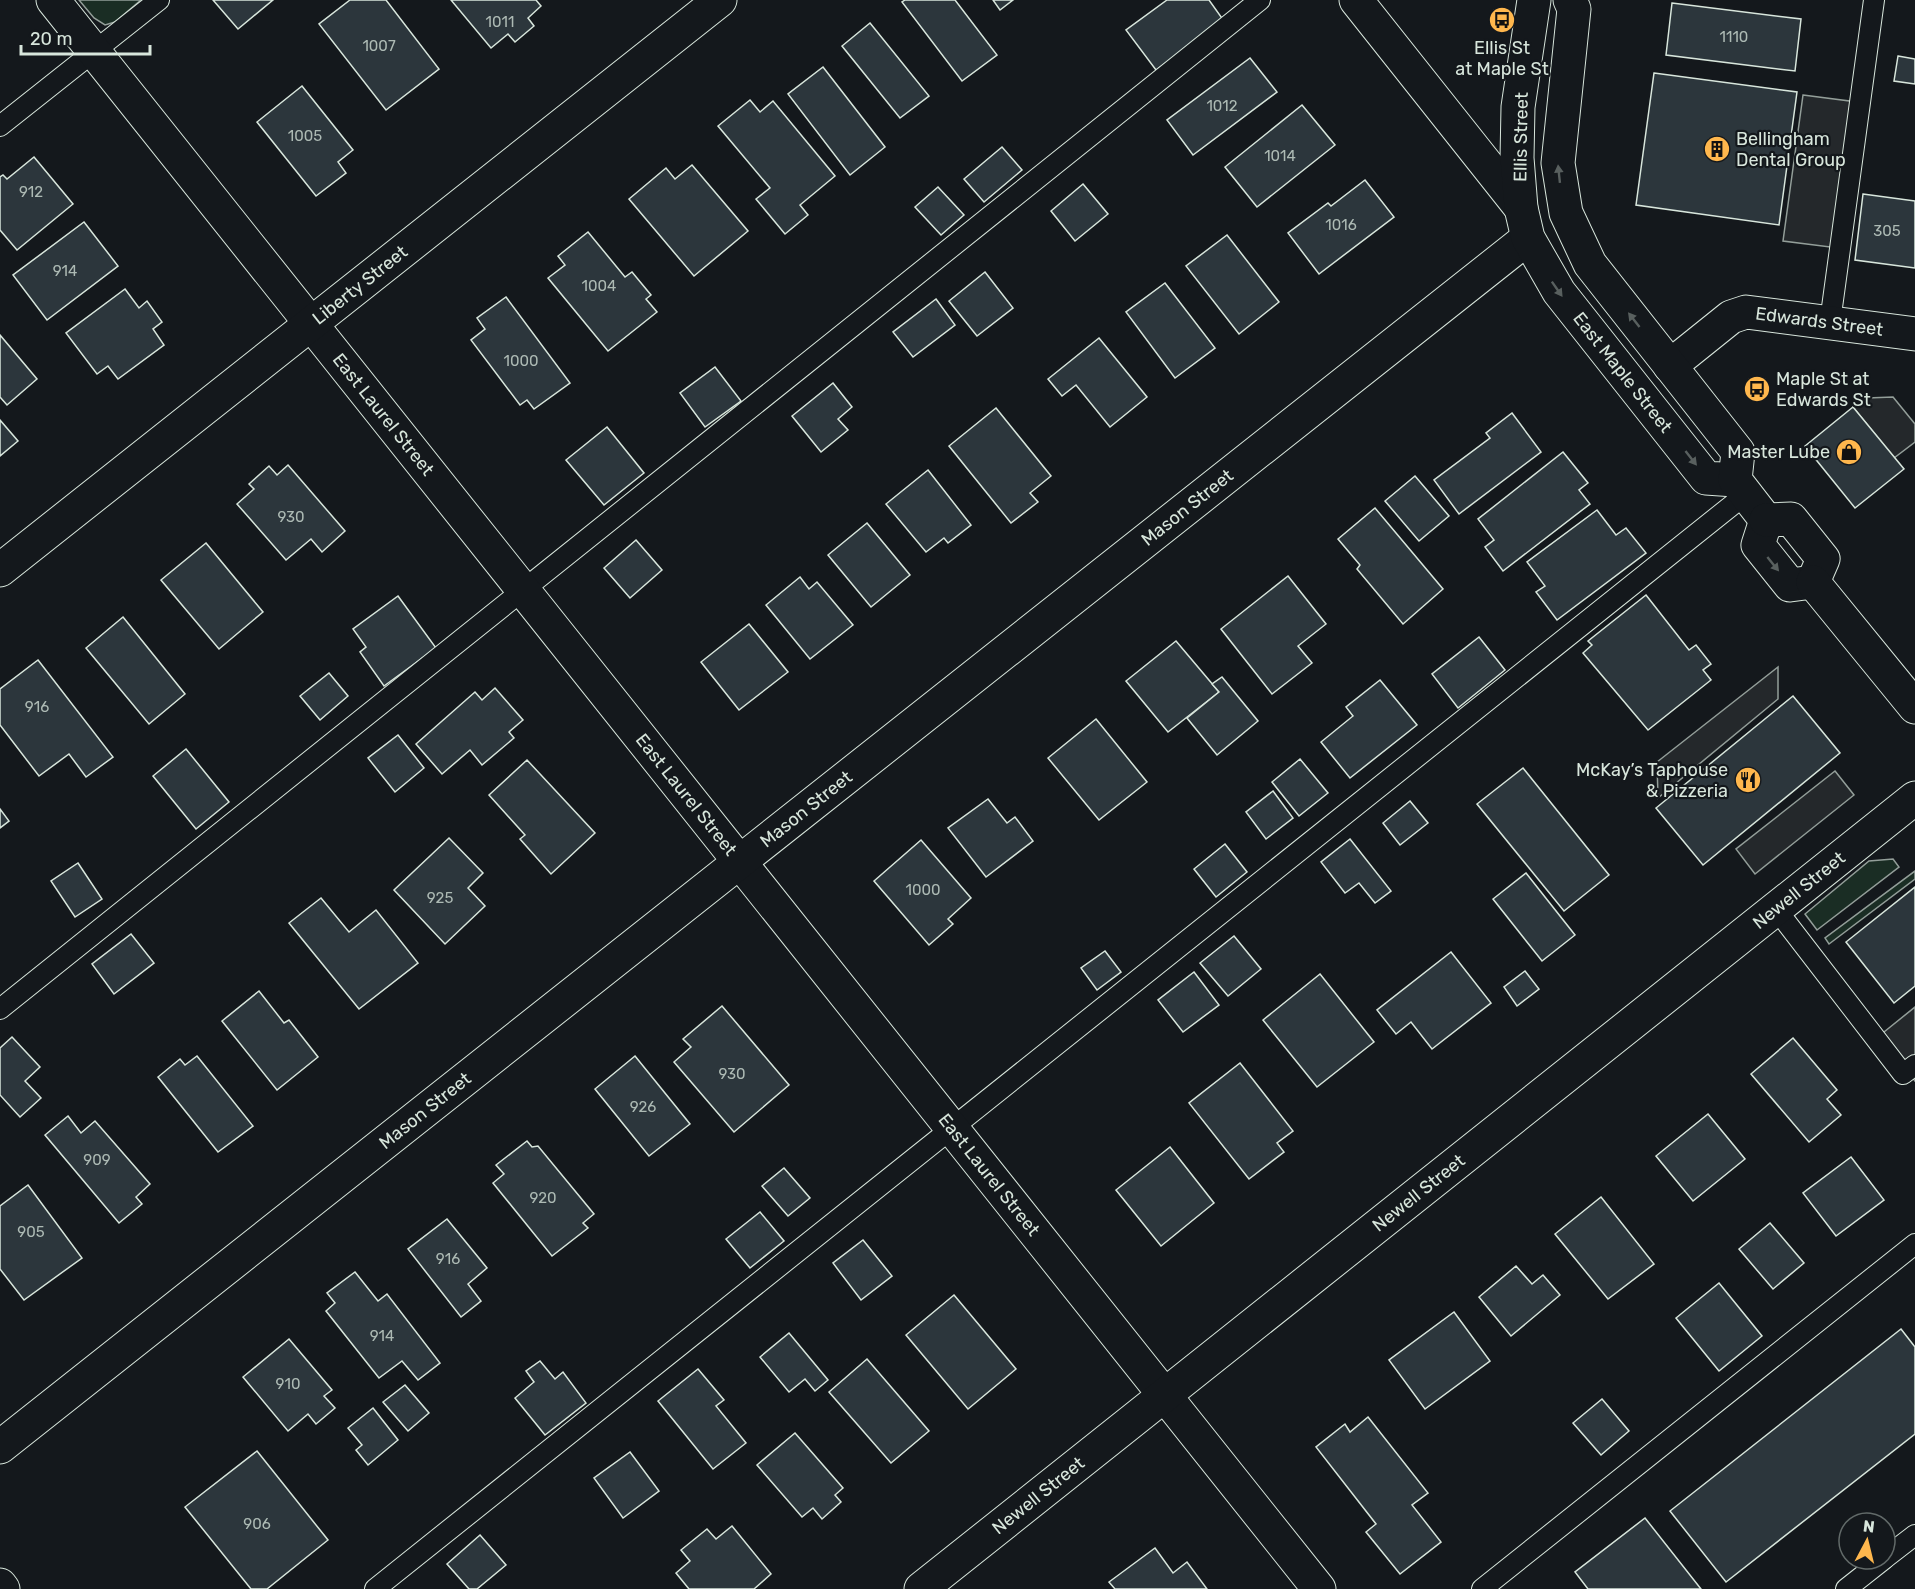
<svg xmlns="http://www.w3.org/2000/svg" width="1915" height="1589" font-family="Rubik,sans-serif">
  <rect width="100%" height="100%" fill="#14181c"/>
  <g fill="#1a2d24" stroke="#939e99" stroke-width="1.5">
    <path d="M 79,0 L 141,0 L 115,22 L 105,25 L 94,18 Z"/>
    <path d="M 1893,859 L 1899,867 L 1817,930 L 1805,914 L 1869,861 Z"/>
    <path d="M 1915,871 L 1915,879 L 1829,944 L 1825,938 Z"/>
  </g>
  <g fill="#24282b" stroke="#939e99" stroke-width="1.5">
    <path d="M 1803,95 L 1857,102 L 1838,248 L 1783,241 Z"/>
    <path d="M 1893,397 L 1915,424 L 1915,442 L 1894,458 L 1853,407 L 1867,398 Z"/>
    <path d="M 1778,667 L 1778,699 L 1658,798 L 1657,762 Z"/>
    <path d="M 1835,771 L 1854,795 L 1755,874 L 1736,849 Z"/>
    <path d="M 1915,1007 L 1915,1081 L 1879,1036 Z"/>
  </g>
  <g fill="#2c363c" stroke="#d8e6dc" stroke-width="1.5">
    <path d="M 213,0 L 273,0 L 238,29 Z"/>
    <path d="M 350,0 L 386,0 L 439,69 L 386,110 L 319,24 Z"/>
    <path d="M 451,0 L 536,0 L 541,6 L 528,18 L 534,26 L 515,42 L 508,34 L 491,48 Z"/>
    <path d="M 905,0 L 955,0 L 997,55 L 962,81 L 902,2 Z"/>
    <path d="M 993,0 L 1013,0 L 1000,10 Z"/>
    <path d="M 1167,0 L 1209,0 L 1224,21 L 1156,70 L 1126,30 Z"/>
    <path d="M 1672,3 L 1801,19 L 1795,71 L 1666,55 Z"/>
    <path d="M 870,23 L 929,96 L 900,118 L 842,46 Z"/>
    <path d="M 1898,56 L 1915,59 L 1915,84 L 1894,81 Z"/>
    <path d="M 1250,58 L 1277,92 L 1193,155 L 1167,120 Z"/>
    <path d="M 823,67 L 885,147 L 850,175 L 788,94 Z"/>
    <path d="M 1654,73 L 1797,92 L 1779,225 L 1636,205 Z"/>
    <path d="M 302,86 L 353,150 L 338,162 L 346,173 L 316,196 L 257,122 Z"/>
    <path d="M 750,100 L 760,112 L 773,101 L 835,176 L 800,205 L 808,215 L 785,234 L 756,199 L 770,188 L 718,126 Z"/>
    <path d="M 1302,105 L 1335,145 L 1257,207 L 1225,167 Z"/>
    <path d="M 1002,147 L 1022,170 L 984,202 L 964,179 Z"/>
    <path d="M 34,157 L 73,204 L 17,250 L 0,230 L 0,177 L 3,175 L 7,179 Z"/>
    <path d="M 692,165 L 748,231 L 694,276 L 629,199 L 666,168 L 675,179 Z"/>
    <path d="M 1365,180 L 1394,217 L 1319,274 L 1288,233 L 1328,203 L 1331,206 Z"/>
    <path d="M 1083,184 L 1108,214 L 1075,241 L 1051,211 Z"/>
    <path d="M 938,187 L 964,215 L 941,235 L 915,207 Z"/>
    <path d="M 1863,194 L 1915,201 L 1915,268 L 1855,260 Z"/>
    <path d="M 84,222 L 118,266 L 47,320 L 13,275 Z"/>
    <path d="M 588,232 L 625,277 L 632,272 L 651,295 L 646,299 L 657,312 L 608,351 L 548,278 L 565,265 L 558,256 Z"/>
    <path d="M 1227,235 L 1279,302 L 1239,334 L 1186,266 Z"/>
    <path d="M 985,272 L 1013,308 L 977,336 L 949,301 Z"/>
    <path d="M 1165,283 L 1215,348 L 1175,378 L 1126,312 Z"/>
    <path d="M 125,289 L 139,308 L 147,301 L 162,322 L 153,329 L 164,345 L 118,379 L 108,366 L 97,374 L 66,333 Z"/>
    <path d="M 506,297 L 570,383 L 534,409 L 527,400 L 520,405 L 471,340 L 485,329 L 477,318 Z"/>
    <path d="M 936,299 L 955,325 L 913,357 L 893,332 Z"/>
    <path d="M 0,335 L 37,379 L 7,405 L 0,397 Z"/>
    <path d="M 1099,338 L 1147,397 L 1110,427 L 1076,385 L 1062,396 L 1048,379 Z"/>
    <path d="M 715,367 L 741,401 L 705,427 L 680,393 Z"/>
    <path d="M 833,383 L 852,407 L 838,419 L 848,430 L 821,452 L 792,416 Z"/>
    <path d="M 1853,407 L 1904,469 L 1855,508 L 1805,446 Z"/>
    <path d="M 996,408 L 1051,476 L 1030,493 L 1038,502 L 1011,523 L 949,446 Z"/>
    <path d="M 1512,413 L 1541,452 L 1459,514 L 1434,480 L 1490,438 L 1486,433 Z"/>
    <path d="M 0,420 L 18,441 L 0,456 Z"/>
    <path d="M 607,427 L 644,473 L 604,505 L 566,460 Z"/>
    <path d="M 1563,452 L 1588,483 L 1579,490 L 1590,504 L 1503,571 L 1485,547 L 1494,540 L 1478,519 Z"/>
    <path d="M 288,465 L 345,531 L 322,552 L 311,539 L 286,560 L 237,504 L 254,489 L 249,484 L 269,466 L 277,475 Z"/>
    <path d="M 928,470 L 971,525 L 948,543 L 944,538 L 926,552 L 886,504 Z"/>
    <path d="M 1415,476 L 1449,516 L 1419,541 L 1385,501 Z"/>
    <path d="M 1375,508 L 1443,589 L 1403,624 L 1357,569 L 1360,565 L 1338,539 Z"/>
    <path d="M 1597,510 L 1616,535 L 1626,528 L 1646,553 L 1557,620 L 1536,592 L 1545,586 L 1527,562 Z"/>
    <path d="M 867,523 L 910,575 L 871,607 L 828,555 Z"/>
    <path d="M 636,540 L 662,570 L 630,598 L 604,568 Z"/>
    <path d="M 206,543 L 263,612 L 219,649 L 161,580 Z"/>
    <path d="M 1288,576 L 1326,624 L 1298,646 L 1312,663 L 1272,694 L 1221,629 Z"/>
    <path d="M 800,577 L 809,589 L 817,582 L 853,625 L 810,659 L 766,605 Z"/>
    <path d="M 1646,595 L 1689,650 L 1696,645 L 1711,664 L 1703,670 L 1711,680 L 1648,730 L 1583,653 L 1592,645 L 1588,641 Z"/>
    <path d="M 398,596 L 436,648 L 384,686 L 360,652 L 366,647 L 353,629 Z"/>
    <path d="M 123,617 L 185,694 L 149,724 L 86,648 Z"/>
    <path d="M 749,624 L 788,672 L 739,710 L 701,662 Z"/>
    <path d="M 1479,637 L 1505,670 L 1458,708 L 1432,674 Z"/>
    <path d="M 1176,641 L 1219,692 L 1168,732 L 1126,681 Z"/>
    <path d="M 38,660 L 113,757 L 86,777 L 69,754 L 39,776 L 0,725 L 0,689 Z"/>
    <path d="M 329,673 L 348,696 L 320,720 L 300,696 Z"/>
    <path d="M 1222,677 L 1258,721 L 1217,755 L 1187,718 L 1219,692 L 1212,684 Z"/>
    <path d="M 1380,680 L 1417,725 L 1350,778 L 1321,742 L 1353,716 L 1346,707 Z"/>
    <path d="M 495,688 L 523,720 L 509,732 L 514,738 L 482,765 L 470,750 L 442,774 L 416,744 L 475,692 L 482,700 Z"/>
    <path d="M 1793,696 L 1840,753 L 1703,865 L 1656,808 Z"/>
    <path d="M 1096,719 L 1147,782 L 1099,820 L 1048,758 Z"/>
    <path d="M 398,735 L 424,768 L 395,792 L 368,758 Z"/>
    <path d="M 186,749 L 229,802 L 196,829 L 153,776 Z"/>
    <path d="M 1300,759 L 1328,793 L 1299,816 L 1272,782 Z"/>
    <path d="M 527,760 L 595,833 L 551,874 L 520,839 L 525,835 L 489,795 Z"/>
    <path d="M 1523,768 L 1609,875 L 1564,911 L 1477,804 Z"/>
    <path d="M 1273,791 L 1293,818 L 1266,839 L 1246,812 Z"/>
    <path d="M 988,799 L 1007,823 L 1015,817 L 1033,841 L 986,877 L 948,828 Z"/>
    <path d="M 1410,801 L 1428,823 L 1400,845 L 1383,823 Z"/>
    <path d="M 0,809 L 9,821 L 0,828 Z"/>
    <path d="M 449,838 L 483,873 L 468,888 L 485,906 L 445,944 L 394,890 Z"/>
    <path d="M 1350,839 L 1391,891 L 1375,903 L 1359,883 L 1345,893 L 1321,862 Z"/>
    <path d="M 921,840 L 971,898 L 948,919 L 953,924 L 929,945 L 874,881 Z"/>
    <path d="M 1225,844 L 1247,872 L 1216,897 L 1194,869 Z"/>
    <path d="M 78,863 L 102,899 L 75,917 L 51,881 Z"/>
    <path d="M 1526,873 L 1575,935 L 1542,961 L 1493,899 Z"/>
    <path d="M 1915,887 L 1915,986 L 1894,1003 L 1846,942 Z"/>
    <path d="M 321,898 L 349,932 L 376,910 L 418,963 L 359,1009 L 289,923 Z"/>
    <path d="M 131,934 L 154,963 L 114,994 L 92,964 Z"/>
    <path d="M 1234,936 L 1261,969 L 1228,996 L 1200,963 Z"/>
    <path d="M 1105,951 L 1121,972 L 1097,990 L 1081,968 Z"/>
    <path d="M 1451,952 L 1491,1003 L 1432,1049 L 1411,1022 L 1396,1034 L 1377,1010 Z"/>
    <path d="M 1525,971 L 1539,989 L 1517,1006 L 1504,987 Z"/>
    <path d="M 1194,972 L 1219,1005 L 1183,1032 L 1158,1000 Z"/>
    <path d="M 1320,974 L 1374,1042 L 1317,1087 L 1263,1020 Z"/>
    <path d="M 259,991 L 284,1023 L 289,1020 L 318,1057 L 277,1090 L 222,1021 Z"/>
    <path d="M 722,1006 L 789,1085 L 734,1132 L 674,1062 L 691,1047 L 683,1039 Z"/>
    <path d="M 12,1037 L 40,1067 L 25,1081 L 41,1098 L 20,1117 L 0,1095 L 0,1048 Z"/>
    <path d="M 1793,1038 L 1837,1090 L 1827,1099 L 1841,1115 L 1809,1142 L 1751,1074 Z"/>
    <path d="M 197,1056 L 253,1126 L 218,1152 L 158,1077 L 180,1059 L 185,1065 Z"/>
    <path d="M 635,1056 L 690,1124 L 649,1156 L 595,1089 Z"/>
    <path d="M 1240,1063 L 1293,1131 L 1277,1143 L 1284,1152 L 1249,1179 L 1189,1103 Z"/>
    <path d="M 1708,1114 L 1745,1159 L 1693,1201 L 1656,1156 Z"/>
    <path d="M 68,1116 L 81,1133 L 95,1121 L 150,1184 L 136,1197 L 142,1204 L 119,1223 L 45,1135 Z"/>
    <path d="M 527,1141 L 532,1147 L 538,1146 L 594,1214 L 583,1223 L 588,1228 L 552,1256 L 493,1183 L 504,1174 L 496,1165 Z"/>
    <path d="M 1170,1147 L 1214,1203 L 1161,1246 L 1116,1190 Z"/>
    <path d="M 1851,1157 L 1884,1200 L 1836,1236 L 1803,1193 Z"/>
    <path d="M 784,1168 L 810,1198 L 788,1216 L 762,1186 Z"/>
    <path d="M 28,1185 L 82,1258 L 24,1300 L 0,1269 L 0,1206 Z"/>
    <path d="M 1601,1197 L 1654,1264 L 1608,1299 L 1555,1234 Z"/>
    <path d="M 760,1212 L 784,1241 L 750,1268 L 726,1239 Z"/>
    <path d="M 447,1219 L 487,1268 L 468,1284 L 481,1301 L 461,1317 L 408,1249 Z"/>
    <path d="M 1770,1223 L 1804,1263 L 1773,1289 L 1739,1249 Z"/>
    <path d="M 863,1240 L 892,1276 L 861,1300 L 833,1263 Z"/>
    <path d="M 1516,1266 L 1532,1284 L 1543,1275 L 1560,1295 L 1511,1336 L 1479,1297 Z"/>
    <path d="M 355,1272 L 378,1301 L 387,1294 L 440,1363 L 418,1380 L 402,1361 L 379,1378 L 326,1311 L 335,1303 L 327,1293 Z"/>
    <path d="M 1719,1283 L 1762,1336 L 1719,1371 L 1676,1318 Z"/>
    <path d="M 954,1295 L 1016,1369 L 968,1409 L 906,1335 Z"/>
    <path d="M 1454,1312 L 1490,1361 L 1425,1409 L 1389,1360 Z"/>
    <path d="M 1901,1329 L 1915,1347 L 1915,1434 L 1726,1582 L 1670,1511 Z"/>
    <path d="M 789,1333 L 828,1380 L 815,1391 L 805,1379 L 789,1392 L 760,1357 Z"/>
    <path d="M 289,1339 L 332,1390 L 324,1396 L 335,1408 L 316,1424 L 308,1414 L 288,1431 L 243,1377 Z"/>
    <path d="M 867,1359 L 929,1431 L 891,1463 L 829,1392 Z"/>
    <path d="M 540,1361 L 555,1379 L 563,1372 L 586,1403 L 545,1435 L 515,1398 L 534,1382 L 526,1371 Z"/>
    <path d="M 698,1369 L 724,1400 L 716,1406 L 746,1443 L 713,1469 L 658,1401 Z"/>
    <path d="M 405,1385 L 429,1413 L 408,1431 L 383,1402 Z"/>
    <path d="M 1602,1399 L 1629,1431 L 1601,1455 L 1573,1423 Z"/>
    <path d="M 373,1408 L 398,1440 L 368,1465 L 356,1450 L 362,1445 L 348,1428 Z"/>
    <path d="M 1368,1417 L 1428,1493 L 1412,1505 L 1441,1542 L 1400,1574 L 1366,1532 L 1376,1524 L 1316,1447 L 1345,1424 L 1350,1432 Z"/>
    <path d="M 795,1433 L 843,1488 L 835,1495 L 841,1502 L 822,1519 L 813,1508 L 802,1517 L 757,1465 Z"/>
    <path d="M 257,1451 L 328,1540 L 267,1589 L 251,1589 L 185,1507 Z"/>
    <path d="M 630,1452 L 659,1491 L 623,1518 L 594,1478 Z"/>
    <path d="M 1645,1518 L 1701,1589 L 1588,1589 L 1575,1572 Z"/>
    <path d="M 732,1526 L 771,1574 L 754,1589 L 689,1589 L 676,1573 L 690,1561 L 681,1550 L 707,1529 L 716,1539 Z"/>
    <path d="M 480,1535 L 506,1565 L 477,1589 L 469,1589 L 447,1564 Z"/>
    <path d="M 1155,1548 L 1173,1573 L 1187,1562 L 1207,1589 L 1115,1589 L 1109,1582 Z"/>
  </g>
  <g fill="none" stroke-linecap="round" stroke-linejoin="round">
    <g stroke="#d8e6dc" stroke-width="22">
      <g id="service">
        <path d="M 0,126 L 159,0"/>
        <path d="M 1830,322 L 1874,0"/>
        <path d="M 1776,909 L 1903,1074 L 1915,1065"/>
        <path d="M 0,1009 L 1260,0"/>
        <path d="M 1885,1558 L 1915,1535"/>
        <path d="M 375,1589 L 1746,494"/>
        <path d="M 1482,1589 L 1915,1244"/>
        <path d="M 1846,1589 L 1884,1559"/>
      </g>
    </g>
    <g stroke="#d8e6dc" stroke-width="35">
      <g id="minor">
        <path id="s1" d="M 53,0 L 1319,1589"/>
        <path d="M 1356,0 L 1521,208"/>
        <path id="s2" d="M 1670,366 L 1731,317 L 1746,312 L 1915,334"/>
        <path id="s3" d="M 0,570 L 720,0"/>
        <path id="s4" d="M 0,1447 L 1528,238"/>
        <path d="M 0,1585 L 3,1589"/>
        <path id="s5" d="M 921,1589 L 1915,798"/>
      </g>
    </g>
    <g stroke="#d8e6dc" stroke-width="35">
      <g id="secondary">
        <path id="s6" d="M 1534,0 L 1518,107 L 1517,158 L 1521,208 L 1528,238 L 1559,292 L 1706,478 L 1735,480"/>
        <path d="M 1570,0 L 1574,9 L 1558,163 L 1566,213 L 1590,264 L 1738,452 L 1735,480 L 1766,520"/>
        <path d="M 1766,520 L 1758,545 L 1790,585 L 1813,582"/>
        <path d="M 1766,520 L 1791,519 L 1823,559 L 1813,582"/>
        <path d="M 1813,582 L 1915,707"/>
      </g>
    </g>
    <use href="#service" stroke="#14181c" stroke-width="20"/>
    <use href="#minor" stroke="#14181c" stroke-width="33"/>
    <use href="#secondary" stroke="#14181c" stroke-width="33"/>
  </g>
  <defs><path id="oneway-solid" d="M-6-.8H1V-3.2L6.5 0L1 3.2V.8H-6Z" transform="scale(1.5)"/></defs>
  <g fill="#59605f">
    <use href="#oneway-solid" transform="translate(1559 174) rotate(-96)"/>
    <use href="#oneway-solid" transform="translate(1557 289) rotate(55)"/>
    <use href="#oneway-solid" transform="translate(1634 320) rotate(-128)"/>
    <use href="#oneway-solid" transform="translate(1691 458) rotate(52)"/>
    <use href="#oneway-solid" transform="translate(1773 564) rotate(51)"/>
  </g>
  <defs>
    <g id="bus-disc" transform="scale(1.35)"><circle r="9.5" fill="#ffb74d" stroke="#14181c"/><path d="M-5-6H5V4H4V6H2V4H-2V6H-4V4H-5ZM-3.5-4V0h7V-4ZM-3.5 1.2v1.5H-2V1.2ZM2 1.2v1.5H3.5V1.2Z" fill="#111"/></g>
    <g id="building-disc" transform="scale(1.35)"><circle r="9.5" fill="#ffb74d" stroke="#14181c"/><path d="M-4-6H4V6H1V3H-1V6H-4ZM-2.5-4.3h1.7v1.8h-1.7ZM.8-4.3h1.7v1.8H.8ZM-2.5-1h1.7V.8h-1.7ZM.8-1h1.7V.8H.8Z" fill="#111"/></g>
    <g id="shop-disc" transform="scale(1.35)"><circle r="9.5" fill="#ffb74d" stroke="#14181c"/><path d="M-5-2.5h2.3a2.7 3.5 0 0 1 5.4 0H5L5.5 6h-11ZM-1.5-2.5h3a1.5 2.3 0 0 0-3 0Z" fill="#111"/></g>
    <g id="restaurant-disc" transform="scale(1.35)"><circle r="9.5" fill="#ffb74d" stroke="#14181c"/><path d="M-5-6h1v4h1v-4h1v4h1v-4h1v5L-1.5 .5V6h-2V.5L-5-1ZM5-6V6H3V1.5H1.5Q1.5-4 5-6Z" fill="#111"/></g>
  </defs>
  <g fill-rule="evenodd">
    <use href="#bus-disc" x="1502" y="20"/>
    <use href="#building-disc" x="1717" y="149"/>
    <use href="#bus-disc" x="1757" y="389"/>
    <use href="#shop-disc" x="1849" y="452"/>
    <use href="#restaurant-disc" x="1748" y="780"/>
  </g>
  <g text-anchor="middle" stroke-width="4.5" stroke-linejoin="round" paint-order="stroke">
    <g font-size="15" fill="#adbab4">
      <text x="500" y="27">1011</text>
      <text x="1734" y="42">1110</text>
      <text x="379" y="51">1007</text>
      <text x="1222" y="111">1012</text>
      <text x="305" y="141">1005</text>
      <text x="1280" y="161">1014</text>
      <text x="31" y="197">912</text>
      <text x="1341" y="230">1016</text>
      <text x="1887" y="236">305</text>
      <text x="65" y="276">914</text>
      <text x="599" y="291">1004</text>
      <text x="521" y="366">1000</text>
      <text x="291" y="522">930</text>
      <text x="37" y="712">916</text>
      <text x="923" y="895">1000</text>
      <text x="440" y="903">925</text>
      <text x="732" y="1079">930</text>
      <text x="643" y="1112">926</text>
      <text x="97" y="1165">909</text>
      <text x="543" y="1203">920</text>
      <text x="31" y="1237">905</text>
      <text x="448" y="1264">916</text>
      <text x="382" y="1341">914</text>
      <text x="288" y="1389">910</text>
      <text x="257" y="1529">906</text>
    </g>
    <g font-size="18" fill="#d8e6dc" stroke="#14181c" text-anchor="start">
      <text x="1502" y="54" text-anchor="middle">Ellis St<tspan x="1502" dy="21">at Maple St</tspan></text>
      <text x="1736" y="145">Bellingham<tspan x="1736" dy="21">Dental Group</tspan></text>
      <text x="1776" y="385">Maple St at<tspan x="1776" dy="21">Edwards St</tspan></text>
      <text x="1830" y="458" text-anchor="end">Master Lube</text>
      <text x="1728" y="776" text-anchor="end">McKay’s Taphouse<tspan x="1728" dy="21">&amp; Pizzeria</tspan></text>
    </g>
    <g font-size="18" fill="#d8e6dc" stroke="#14181c">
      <text transform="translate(1521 137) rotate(-89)" y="6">Ellis Street</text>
      <text dy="6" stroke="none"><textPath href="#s3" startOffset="459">Liberty Street</textPath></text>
      <text dy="6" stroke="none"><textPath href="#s2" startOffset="168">Edwards Street</textPath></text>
      <text dy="6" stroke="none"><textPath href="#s6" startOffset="405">East Maple Street</textPath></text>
      <text dy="6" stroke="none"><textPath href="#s1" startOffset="530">East Laurel Street</textPath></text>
      <text dy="6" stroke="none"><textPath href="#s4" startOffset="1514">Mason Street</textPath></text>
      <text dy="6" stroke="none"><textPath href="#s1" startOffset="1016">East Laurel Street</textPath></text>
      <text dy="6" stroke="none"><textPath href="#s4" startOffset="1028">Mason Street</textPath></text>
      <text dy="6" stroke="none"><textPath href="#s5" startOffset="1122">Newell Street</textPath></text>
      <text dy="6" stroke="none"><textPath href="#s4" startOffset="542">Mason Street</textPath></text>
      <text dy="6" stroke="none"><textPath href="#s1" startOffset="1502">East Laurel Street</textPath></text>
      <text dy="6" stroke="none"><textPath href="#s5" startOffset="636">Newell Street</textPath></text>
      <text dy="6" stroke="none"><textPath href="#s5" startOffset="150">Newell Street</textPath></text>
    </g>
  </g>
  <g transform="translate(1867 1541) rotate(7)"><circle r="28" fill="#14181c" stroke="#626a69" stroke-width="1.5"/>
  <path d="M0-4.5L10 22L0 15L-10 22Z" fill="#ffb74d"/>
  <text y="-9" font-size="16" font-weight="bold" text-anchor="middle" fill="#d8e6dc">N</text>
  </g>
  <path d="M21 45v9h129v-9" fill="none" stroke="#d8e6dc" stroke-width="3"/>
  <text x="30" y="45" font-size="18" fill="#d8e6dc" stroke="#14181c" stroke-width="4.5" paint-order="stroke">20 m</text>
</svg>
